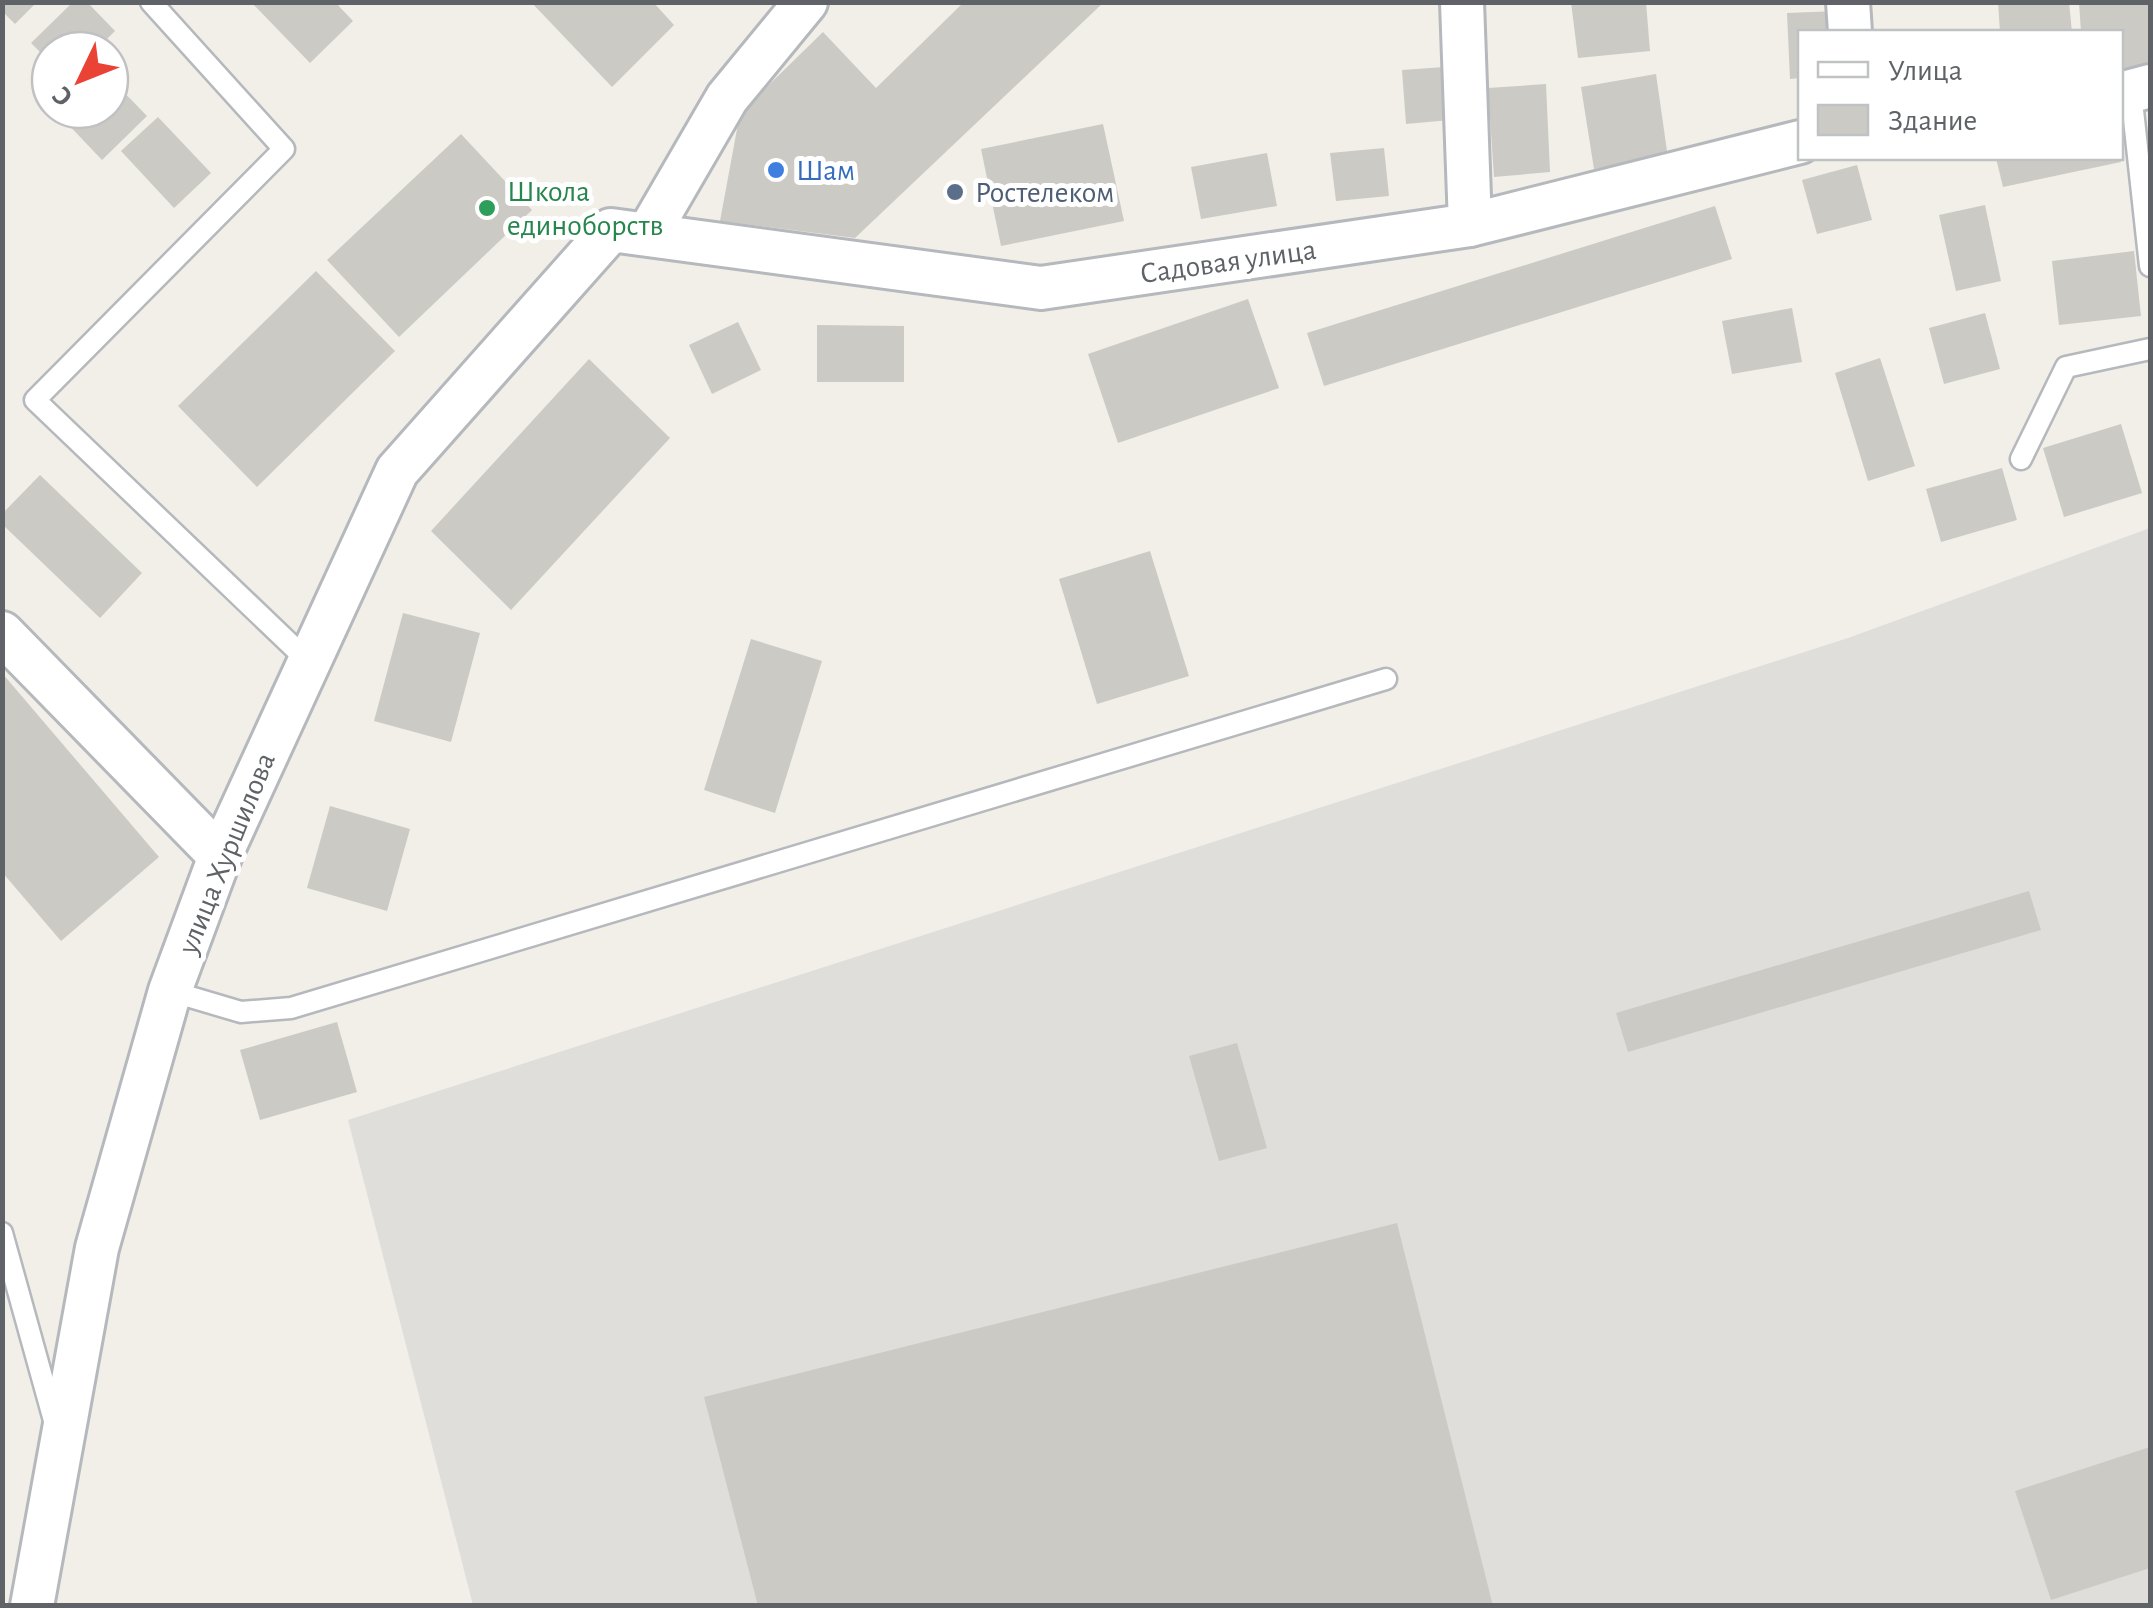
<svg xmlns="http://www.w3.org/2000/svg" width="2153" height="1608" font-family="'Alegreya Sans',sans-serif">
  <rect width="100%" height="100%" fill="#f1efe8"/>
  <path fill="#e0deda" d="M 2150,528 L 2150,1605 L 473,1605 L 348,1120 L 1848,638 Z"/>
  <g fill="#cccac5">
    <path d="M 2,2 L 37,2 L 15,24 L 2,11 Z"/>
    <path d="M 73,2 L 87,2 L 115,31 L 96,50 L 50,50 L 50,62 L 31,43 Z"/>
    <path d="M 251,2 L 335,2 L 353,21 L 310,63 Z"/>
    <path d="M 531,2 L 653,2 L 674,25 L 612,87 Z"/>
    <path d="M 964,2 L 1104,2 L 855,238 L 720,221 L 740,113 L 823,32 L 876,88 Z"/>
    <path d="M 1571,2 L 1646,2 L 1650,51 L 1578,58 Z"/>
    <path d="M 1998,2 L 2069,2 L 2072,32 L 2000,32 Z"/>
    <path d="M 2079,2 L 2150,2 L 2150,67 L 2120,72 L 2120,32 L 2081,32 Z"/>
    <path d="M 1837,11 L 1838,32 L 1800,32 L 1800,78 L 1790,79 L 1787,13 Z"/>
    <path d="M 1444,67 L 1450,120 L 1406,124 L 1402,70 Z"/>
    <path d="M 1656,74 L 1668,158 L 1594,169 L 1581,87 Z"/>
    <path d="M 110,78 L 147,116 L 102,160 L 63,119 L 72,110 L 110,110 Z"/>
    <path d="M 1546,84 L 1550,172 L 1494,177 L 1488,88 Z"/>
    <path d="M 158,117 L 211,173 L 174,208 L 121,151 Z"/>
    <path d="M 1103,124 L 1124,221 L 1001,246 L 981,149 Z"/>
    <path d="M 461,134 L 532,210 L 399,337 L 327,260 Z"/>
    <path d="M 1384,148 L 1389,196 L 1336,201 L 1330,153 Z"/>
    <path d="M 1267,153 L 1277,206 L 1201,219 L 1191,167 Z"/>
    <path d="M 1996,158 L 2120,158 L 2121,162 L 2003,187 Z"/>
    <path d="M 1857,165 L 1872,220 L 1817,234 L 1802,180 Z"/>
    <path d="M 1985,205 L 2001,281 L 1956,291 L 1939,215 Z"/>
    <path d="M 1715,206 L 1732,259 L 1324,386 L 1307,333 Z"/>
    <path d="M 2134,251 L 2141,316 L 2059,325 L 2052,261 Z"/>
    <path d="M 316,271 L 395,351 L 257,487 L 178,406 Z"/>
    <path d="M 1248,299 L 1279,388 L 1118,443 L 1088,354 Z"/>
    <path d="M 1792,308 L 1802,362 L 1732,374 L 1722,321 Z"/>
    <path d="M 1985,313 L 2000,369 L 1944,384 L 1929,328 Z"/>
    <path d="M 738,322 L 761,370 L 712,394 L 689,345 Z"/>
    <path d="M 817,325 L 904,326 L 904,382 L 817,382 Z"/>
    <path d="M 1880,358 L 1915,466 L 1868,481 L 1835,373 Z"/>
    <path d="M 589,359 L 670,438 L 511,610 L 431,531 Z"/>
    <path d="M 2121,424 L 2142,493 L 2064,517 L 2043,448 Z"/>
    <path d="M 2002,468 L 2017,520 L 1941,542 L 1926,489 Z"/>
    <path d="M 40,475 L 142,573 L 100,618 L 2,524 L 2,514 Z"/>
    <path d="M 1150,551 L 1189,676 L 1097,704 L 1059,579 Z"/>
    <path d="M 403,613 L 480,633 L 451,742 L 374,721 Z"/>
    <path d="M 751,639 L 822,661 L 775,813 L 704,790 Z"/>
    <path d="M 2,673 L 159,857 L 61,941 L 2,872 Z"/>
    <path d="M 330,806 L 410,829 L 387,911 L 307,888 Z"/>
    <path d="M 2029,891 L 2041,930 L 1628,1052 L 1616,1013 Z"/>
    <path d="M 337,1022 L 357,1092 L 260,1120 L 240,1050 Z"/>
    <path d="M 1237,1043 L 1267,1148 L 1219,1161 L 1189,1056 Z"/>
    <path d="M 1397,1223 L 1493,1606 L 758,1606 L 704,1397 Z"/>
    <path d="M 2150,1447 L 2150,1568 L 2051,1600 L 2015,1491 Z"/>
  </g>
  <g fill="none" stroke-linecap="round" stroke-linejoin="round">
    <g stroke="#b5b8bc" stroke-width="25">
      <g id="service">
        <path d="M 151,2 L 284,149 L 35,400 L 309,662"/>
        <path d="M 2131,92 L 2150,266"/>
        <path d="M 2021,459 L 2066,367 L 2150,349"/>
        <path d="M 170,991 L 241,1012 L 291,1008 L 1386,679"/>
        <path d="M 2,1233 L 55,1424"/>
      </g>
    </g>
    <g stroke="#b5b8bc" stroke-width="48">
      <g id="minor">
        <path d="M 1462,2 L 1470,225"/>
        <path d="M 1848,2 L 1850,32"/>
        <path d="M 2120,94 L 2150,86"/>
        <path d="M 648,234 L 727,98 L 806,2"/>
        <path d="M 2,633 L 220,856"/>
        <path d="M 32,1606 L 97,1248 L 170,991 L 220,856 L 397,471 L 611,230 L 1041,288 L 1470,225 L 1800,142"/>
      </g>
    </g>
    <use href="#service" stroke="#fff" stroke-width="20"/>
    <use href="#minor" stroke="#fff" stroke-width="42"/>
  </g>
  <circle fill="#3f7fe0" stroke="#fff" stroke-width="4" cx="776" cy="170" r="10"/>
  <circle fill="#5c6f8a" stroke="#fff" stroke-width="4" cx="955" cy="192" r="10"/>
  <circle fill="#2e9e5b" stroke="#fff" stroke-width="4" cx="487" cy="208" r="10"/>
  <g text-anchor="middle" stroke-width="10" stroke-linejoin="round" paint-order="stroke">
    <g font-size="30" fill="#366cbe" stroke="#fff" text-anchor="start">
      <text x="796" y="180">Шам</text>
    </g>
    <g font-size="30" fill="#27864d" stroke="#fff" text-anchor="start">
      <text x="507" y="201">Школа<tspan x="507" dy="34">единоборств</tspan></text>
    </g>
    <g font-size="30" fill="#4e5e75" stroke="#fff" text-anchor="start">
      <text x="975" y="202">Ростелеком</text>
    </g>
    <g font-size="30" fill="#5f6368" stroke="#fff">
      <text transform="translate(1228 261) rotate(-8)" y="10">Садовая улица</text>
      <text transform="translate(226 853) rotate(-68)" y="10">улица Хуршилова</text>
    </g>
  </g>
  <rect width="2153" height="1608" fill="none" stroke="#5f6368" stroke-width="10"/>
  <rect x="1798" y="30" width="325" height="130" fill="#ffffff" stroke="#bfc1c3" stroke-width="2.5"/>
  <rect x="1818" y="62" width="50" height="15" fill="#ffffff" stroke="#bfc1c3" stroke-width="2.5"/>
  <text x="1888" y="80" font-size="30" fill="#5f6368">Улица</text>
  <rect x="1818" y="105" width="50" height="30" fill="#cccac5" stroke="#bfc1c3" stroke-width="2.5"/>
  <text x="1888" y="130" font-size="30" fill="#5f6368">Здание</text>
  <g transform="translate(80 80) rotate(227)"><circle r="48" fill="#ffffff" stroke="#bfc1c3" stroke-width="2.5"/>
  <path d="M0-8L18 38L0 25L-18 38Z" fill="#ea4335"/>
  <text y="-15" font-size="28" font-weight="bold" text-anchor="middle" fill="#5f6368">С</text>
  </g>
</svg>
